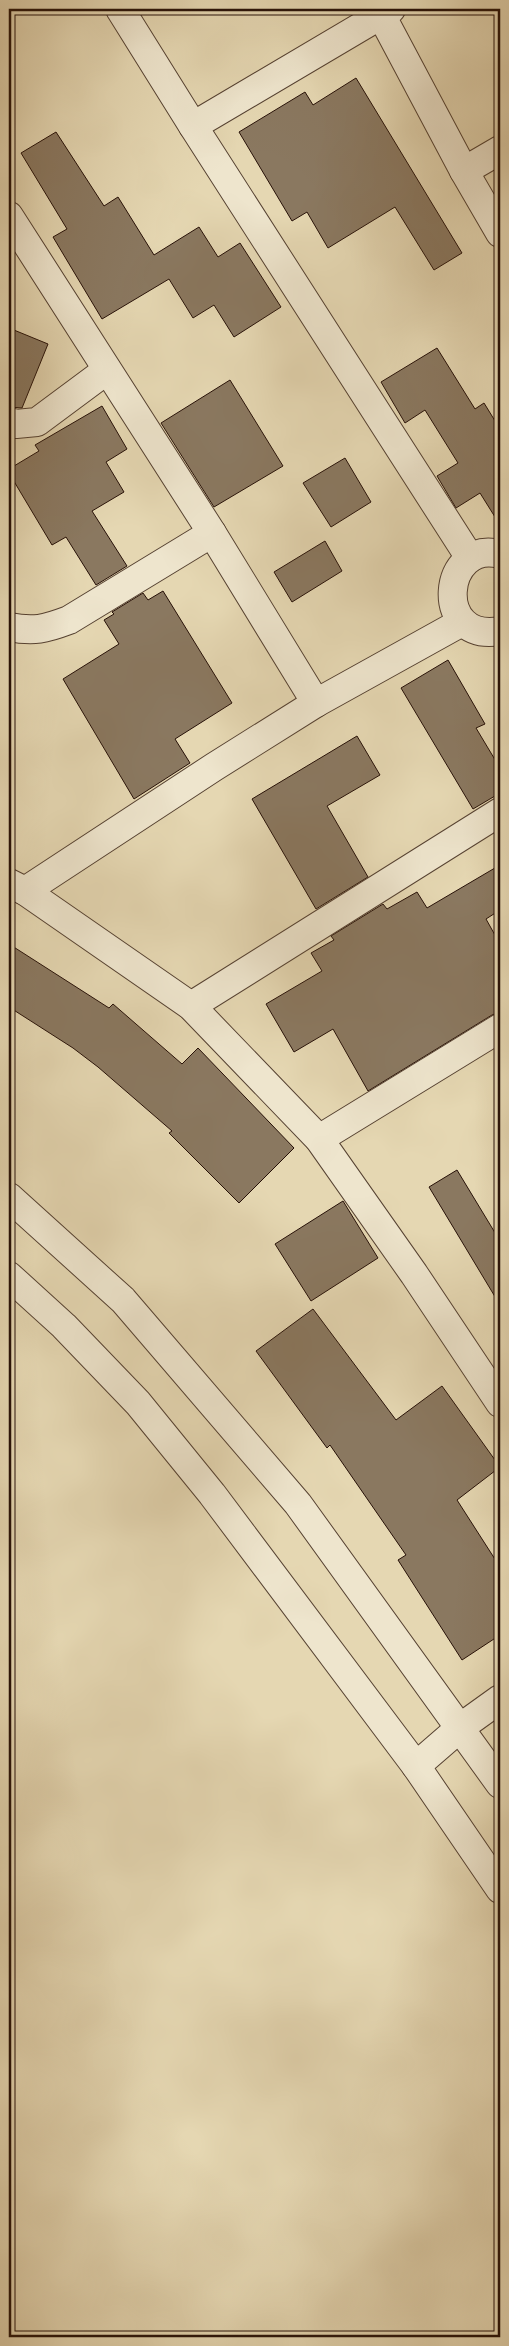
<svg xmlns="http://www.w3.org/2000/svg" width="509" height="2346" font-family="'Gentium Book Plus',serif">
  <rect width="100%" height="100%" fill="#e5d7b2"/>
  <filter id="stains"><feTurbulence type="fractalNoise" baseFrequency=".004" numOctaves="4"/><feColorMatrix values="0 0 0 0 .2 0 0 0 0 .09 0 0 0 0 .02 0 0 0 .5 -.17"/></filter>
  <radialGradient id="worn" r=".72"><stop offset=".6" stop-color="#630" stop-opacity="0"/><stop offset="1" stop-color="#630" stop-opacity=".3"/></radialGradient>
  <g fill="#8a7860" stroke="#271108">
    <path d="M 356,78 L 462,253 L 434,270 L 395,207 L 328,248 L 307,212 L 292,221 L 239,132 L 305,92 L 313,105 Z"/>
    <path d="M 56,132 L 104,206 L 118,197 L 154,255 L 199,227 L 218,257 L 240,243 L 281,307 L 234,337 L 214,305 L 193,318 L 169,279 L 102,319 L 53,237 L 67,229 L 21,153 Z"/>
    <path d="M 9,328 L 48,344 L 22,408 L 9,407 Z"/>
    <path d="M 437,348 L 475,409 L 484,403 L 500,429 L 500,525 L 480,493 L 456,508 L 437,476 L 458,463 L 425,410 L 405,423 L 381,382 Z"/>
    <path d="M 230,380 L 283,466 L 214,507 L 161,423 Z"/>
    <path d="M 102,406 L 127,449 L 106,462 L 124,492 L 92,511 L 127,566 L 96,585 L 66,537 L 52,545 L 9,473 L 9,469 L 39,451 L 35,445 Z"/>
    <path d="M 345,458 L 371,502 L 331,527 L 303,483 Z"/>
    <path d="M 325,541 L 342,571 L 292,602 L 274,572 Z"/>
    <path d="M 163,591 L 232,703 L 175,739 L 190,763 L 134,799 L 63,679 L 119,644 L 104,620 L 114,614 L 112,612 L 143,593 L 148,600 Z"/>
    <path d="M 448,660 L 485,724 L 476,728 L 500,768 L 500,793 L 473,809 L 401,688 Z"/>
    <path d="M 357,736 L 380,775 L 327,806 L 368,877 L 316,909 L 252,799 Z"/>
    <path d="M 500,865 L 500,910 L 486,919 L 500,944 L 500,1012 L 492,1015 L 368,1091 L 333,1029 L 294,1052 L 266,1004 L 322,971 L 311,953 L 334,940 L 331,936 L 383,904 L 387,909 L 417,892 L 427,908 Z"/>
    <path d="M 9,944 L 109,1008 L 113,1004 L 182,1064 L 198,1048 L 294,1148 L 239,1203 L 169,1133 L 172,1131 L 98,1067 L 73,1048 L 9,1007 Z"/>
    <path d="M 457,1170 L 500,1241 L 500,1305 L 429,1187 Z"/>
    <path d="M 343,1201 L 378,1258 L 311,1301 L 275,1244 Z"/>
    <path d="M 313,1309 L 396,1420 L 442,1386 L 500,1467 L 457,1500 L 500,1567 L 500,1635 L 462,1660 L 398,1560 L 406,1555 L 330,1445 L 327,1448 L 256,1351 Z"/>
  </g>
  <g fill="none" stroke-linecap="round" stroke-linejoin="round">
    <g stroke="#564232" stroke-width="30">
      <g id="minor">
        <path d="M 120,9 L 193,126 L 470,558"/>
        <path d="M 378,9 L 464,171 L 500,233"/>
        <path d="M 193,126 L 391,9"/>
        <path d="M 464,171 L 500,150"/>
        <path d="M 9,216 L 212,533 L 316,703"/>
        <path d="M 9,422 L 16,424 L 37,422 L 107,370"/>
        <path d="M 500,554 C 442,539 432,643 500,631"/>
        <path d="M 9,627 C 34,632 45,629 69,620 L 212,533"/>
        <path d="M 9,883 L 25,891 L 191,1006 L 319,1139 L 414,1274 L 500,1403"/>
        <path d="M 25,891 L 214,767 L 316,703 L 462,622"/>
        <path d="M 191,1006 L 500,812"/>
        <path d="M 319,1139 L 500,1028"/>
        <path d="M 9,1197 L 123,1300 L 298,1504 L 500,1784"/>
        <path d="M 9,1276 L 64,1326 L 138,1403 L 212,1494 L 416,1766 L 500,1889"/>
        <path d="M 416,1766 L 461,1727 L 500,1699"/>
      </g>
    </g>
    <use href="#minor" stroke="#eee5cd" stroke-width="28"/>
  </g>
  <rect width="509" height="2346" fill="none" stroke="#e5d7b2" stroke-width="30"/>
  <rect x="10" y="10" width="489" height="2326" fill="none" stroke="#271108" stroke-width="2.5"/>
  <rect x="15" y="15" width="479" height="2316" fill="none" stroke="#271108"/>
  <rect width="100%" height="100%" filter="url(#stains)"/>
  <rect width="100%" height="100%" fill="url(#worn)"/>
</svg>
